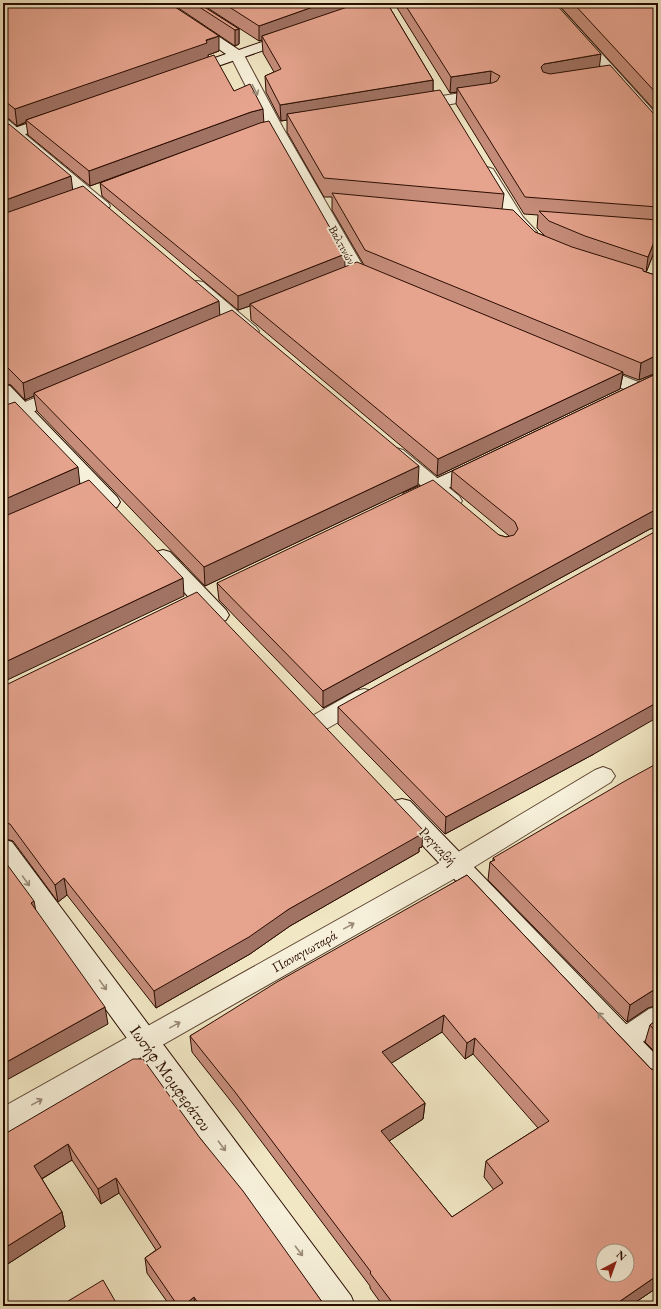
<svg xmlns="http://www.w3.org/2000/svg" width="661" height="1309" font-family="'EB Garamond',serif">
  <rect width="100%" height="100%" fill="#f1e7c4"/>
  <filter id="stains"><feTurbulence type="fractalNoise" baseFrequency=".005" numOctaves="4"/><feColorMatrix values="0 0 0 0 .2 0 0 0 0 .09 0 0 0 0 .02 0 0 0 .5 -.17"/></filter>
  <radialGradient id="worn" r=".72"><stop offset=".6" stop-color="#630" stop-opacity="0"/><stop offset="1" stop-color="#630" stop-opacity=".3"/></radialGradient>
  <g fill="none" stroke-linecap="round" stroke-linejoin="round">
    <g stroke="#5c4331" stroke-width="2">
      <g id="street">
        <path d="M 541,3 L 556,3 L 658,116 L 658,131 L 653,129 Z"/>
        <path d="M 237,51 L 242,52 L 244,55 L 283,128 L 364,268 L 383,276 L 386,280 L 383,284 C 373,286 354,280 348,271 L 267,128 L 230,55 L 232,52 Z"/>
        <path d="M 486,89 L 491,91 L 494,94 L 491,97 L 417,110 L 412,108 L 409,105 L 412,102 L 417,100 Z"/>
        <path d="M 3,118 L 8,120 L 108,203 L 110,206 L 108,209 L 102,211 L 96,209 L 3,131 Z"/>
        <path d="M 487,167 L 493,169 L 523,217 L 537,232 L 535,236 C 531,237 527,238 523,235 C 507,225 489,188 479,172 L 481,169 Z"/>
        <path d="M 197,281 L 203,282 L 256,327 L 259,331 L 256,335 L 250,336 L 244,335 L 191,290 L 188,286 L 191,282 Z"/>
        <path d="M 593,364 L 646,385 L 648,389 L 646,393 L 639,395 L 586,374 L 584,370 L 586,366 Z"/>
        <path d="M 64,386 L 71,388 L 73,392 L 71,396 L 3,424 L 3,411 Z"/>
        <path d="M 396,448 L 403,450 L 459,496 L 462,501 L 459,506 L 452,508 L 445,506 L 389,458 L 386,454 L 389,450 Z"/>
        <path d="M 364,689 L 372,691 L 375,697 L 372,703 L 328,728 L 320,731 L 312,728 L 309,722 L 312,716 L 356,691 Z"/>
        <path d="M 603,767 L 611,770 L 615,776 L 611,782 L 466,872 L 13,1130 L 3,1134 L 3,1107 L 448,858 L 595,770 Z"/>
        <path d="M 658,1006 L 658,1032 L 633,1048 L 624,1052 L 615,1048 L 611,1040 L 615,1032 L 649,1009 Z"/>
      </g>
    </g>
    <g stroke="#2a0c00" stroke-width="2">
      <g id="secondary">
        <path d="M 152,3 L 168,3 L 239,50 L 291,32 L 296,33 L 298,36 L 296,39 L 189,76 L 184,75 L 182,72 L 184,69 L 226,54 L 154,6 Z"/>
        <path d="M 55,114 L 60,116 L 63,119 L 60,122 L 3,142 L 3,132 Z"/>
        <path d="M 3,384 L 10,386 L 117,497 L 120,502 L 117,507 L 110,509 L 103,507 L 3,401 Z"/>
        <path d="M 480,459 L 487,461 L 490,465 L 487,469 L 418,503 L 411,505 L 404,503 L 401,498 L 404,493 Z"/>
        <path d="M 163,550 L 170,552 L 226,610 L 229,615 L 226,620 L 218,623 L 210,620 L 156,562 L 153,557 L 156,552 Z"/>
        <path d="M 402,799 L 410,801 L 658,1057 L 658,1088 L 648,1085 L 394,815 L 390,808 L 394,801 Z"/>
        <path d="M 3,839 L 12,842 L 351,1296 L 355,1306 L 322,1306 L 3,868 Z"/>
      </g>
    </g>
    <use href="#street" fill="#f6efd9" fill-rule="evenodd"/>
    <use href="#secondary" fill="#f6efd9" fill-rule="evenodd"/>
  </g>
  <g fill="#c68d7b" stroke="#2a0c00" fill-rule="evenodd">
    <path d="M 3,3 L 219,51 L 208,55 L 208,57 L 234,91 L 264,122 L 345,267 L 364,265 L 332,210 L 332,197 L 324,197 L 287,132 L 287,120 L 281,121 L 266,92 L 265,76 L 274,72 L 263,53 L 262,40 L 259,41 L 200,3 L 387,3 L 433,80 L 433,91 L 504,194 L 502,209 L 535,232 L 545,236 L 537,228 L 538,215 L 524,214 L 456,104 L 457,92 L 450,93 L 394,3 L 555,3 L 600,66 L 654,114 L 658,115 L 658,242 L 646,272 L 658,276 L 658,373 L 651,375 L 639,380 L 623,374 L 620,389 L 437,476 L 251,320 L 250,306 L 238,310 L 102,196 L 100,183 L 172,156 L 90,186 L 28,135 L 26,122 L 17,126 L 9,119 L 3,117 Z"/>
    <path d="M 171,3 L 198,3 L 239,29 L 239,44 L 235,46 Z"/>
    <path d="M 557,3 L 658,3 L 658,114 Z"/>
    <path d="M 3,126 L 73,190 L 220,315 L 418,485 L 205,586 L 37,411 L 34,396 L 25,400 L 11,385 L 3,383 Z"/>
    <path d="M 658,373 L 658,527 L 650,529 L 323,708 L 219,600 L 217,583 L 499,535 L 506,537 L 509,536 L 451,488 L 452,471 Z"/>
    <path d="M 3,685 L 422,847 L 419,848 L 419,852 L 290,926 L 250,954 L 156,1008 L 67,895 L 58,902 L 13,841 L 3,838 Z"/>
    <path d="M 338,707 L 594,754 L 445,834 L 338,724 Z"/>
    <path d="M 493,858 L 648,1008 L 627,1022 L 488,880 L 490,862 L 493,861 Z"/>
    <path d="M 467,875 L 651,1069 L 658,1071 L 658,1287 L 630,1306 L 383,1306 L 370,1288 L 370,1286 L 237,1109 L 192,1052 L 190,1036 ZM 442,1032 L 465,1059 L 473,1054 L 538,1128 L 486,1161 L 484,1177 L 494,1190 L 452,1217 L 389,1141 L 423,1119 L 425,1103 L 391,1063 Z"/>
    <path d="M 658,1019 L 658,1055 L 645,1042 L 650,1025 Z"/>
    <path d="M 3,1135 L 200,1138 L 325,1306 L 170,1306 L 147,1273 L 145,1258 L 156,1250 L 119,1193 L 101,1204 L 72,1160 L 42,1179 L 62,1212 L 65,1227 L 3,1267 Z"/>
  </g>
  <g fill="#a17364" stroke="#2a0c00">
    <path d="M 3,3 L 39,3 L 3,13 Z"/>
    <path d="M 324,3 L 368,3 L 262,36 L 262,40 L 259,41 L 259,26 Z"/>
    <path d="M 239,29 L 239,44 L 235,46 L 235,30 Z"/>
    <path d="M 219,36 L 219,51 L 208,55 L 208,59 L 26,120 L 26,122 L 17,126 L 15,109 Z"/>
    <path d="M 601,54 L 599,70 L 540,83 L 541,67 L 544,64 Z"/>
    <path d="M 491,71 L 490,87 L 457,88 L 457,92 L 450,93 L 451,77 Z"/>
    <path d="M 433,80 L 433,96 L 287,114 L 287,120 L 281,121 L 280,105 Z"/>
    <path d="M 263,109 L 264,124 L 251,127 L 90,186 L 89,171 L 251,112 Z"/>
    <path d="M 71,176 L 73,192 L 3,218 L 3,201 Z"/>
    <path d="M 658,232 L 658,242 L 646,273 L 648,257 Z"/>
    <path d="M 345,254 L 345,268 L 250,304 L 250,306 L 238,310 L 238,296 Z"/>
    <path d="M 219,301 L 220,318 L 34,393 L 34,396 L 25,400 L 23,383 Z"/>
    <path d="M 658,356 L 658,373 L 651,375 L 639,380 L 641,363 L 653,357 Z"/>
    <path d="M 623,372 L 620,389 L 437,476 L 438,459 Z"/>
    <path d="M 4,390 L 7,408 L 3,410 L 3,391 Z"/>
    <path d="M 419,466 L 418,485 L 205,586 L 204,567 Z"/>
    <path d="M 78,467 L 80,485 L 3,518 L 3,500 Z"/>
    <path d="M 658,510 L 658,527 L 650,529 L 323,708 L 323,691 L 653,511 Z"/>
    <path d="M 183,578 L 184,596 L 3,682 L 3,663 Z"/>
    <path d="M 658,702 L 658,717 L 594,754 L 445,834 L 446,817 Z"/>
    <path d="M 423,830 L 422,847 L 419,848 L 419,852 L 290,926 L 250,954 L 156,1008 L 154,991 L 289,909 Z"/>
    <path d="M 64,878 L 67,895 L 58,902 L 55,885 Z"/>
    <path d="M 34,901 L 37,917 L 31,903 Z"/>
    <path d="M 658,989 L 658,1005 L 648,1008 L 627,1022 L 630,1005 L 652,991 Z"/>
    <path d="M 105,1007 L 108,1024 L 3,1082 L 3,1064 Z"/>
    <path d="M 444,1015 L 442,1032 L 382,1069 L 382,1052 Z"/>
    <path d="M 475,1038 L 473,1054 L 465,1059 L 467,1043 Z"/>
    <path d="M 425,1103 L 423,1119 L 380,1147 L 381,1131 Z"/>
    <path d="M 68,1144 L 72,1160 L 38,1181 L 34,1166 Z"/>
    <path d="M 116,1178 L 119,1193 L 101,1204 L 98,1189 Z"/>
    <path d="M 62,1212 L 65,1227 L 3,1267 L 3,1249 Z"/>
    <path d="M 658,1275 L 658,1287 L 630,1306 L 613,1306 Z"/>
    <path d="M 194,1297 L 195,1306 L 183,1306 Z"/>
  </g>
  <g fill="#e6a48f" stroke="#2a0c00" fill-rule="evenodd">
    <path d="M 25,3 L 169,3 L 219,36 L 206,40 L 207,43 L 15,109 L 6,102 L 3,102 L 3,9 Z"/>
    <path d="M 193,3 L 198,3 L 239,29 L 235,30 Z"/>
    <path d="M 223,3 L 324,3 L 259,26 Z"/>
    <path d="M 359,3 L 387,3 L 433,80 L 280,105 L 265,76 L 281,69 L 262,36 Z"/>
    <path d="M 404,3 L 555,3 L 601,54 L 544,64 L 541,67 L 543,72 L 550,74 L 610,65 L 654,114 L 658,115 L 658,207 L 525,197 L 457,88 L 492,83 L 497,81 L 500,76 L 491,71 L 451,77 Z"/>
    <path d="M 573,3 L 658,3 L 658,95 Z"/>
    <path d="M 214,55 L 234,91 L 250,84 L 263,109 L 251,112 L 89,171 L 26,120 Z"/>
    <path d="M 440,90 L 504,194 L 324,178 L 287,114 Z"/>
    <path d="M 269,121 L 345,254 L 238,296 L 100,183 L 260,123 Z"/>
    <path d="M 9,124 L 71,176 L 3,201 L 3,126 Z"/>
    <path d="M 83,186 L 219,301 L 23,383 L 8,368 L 3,366 L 3,214 Z"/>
    <path d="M 332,193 L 513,210 L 535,232 L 572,247 L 643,269 L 643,271 L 658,276 L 658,356 L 653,357 L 641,363 L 365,250 Z"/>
    <path d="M 539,211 L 658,220 L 658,232 L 648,257 L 585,236 L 549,221 Z"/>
    <path d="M 357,262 L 623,372 L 438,459 L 250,304 Z"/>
    <path d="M 232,310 L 419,466 L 204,567 L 34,393 Z"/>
    <path d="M 658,373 L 658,510 L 653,511 L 323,691 L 217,583 L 433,480 L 499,535 L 506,537 L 514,535 L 518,529 L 515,522 L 452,471 Z"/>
    <path d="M 15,402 L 78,467 L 3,500 L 3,406 Z"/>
    <path d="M 89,480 L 183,578 L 3,663 L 3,517 Z"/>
    <path d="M 658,530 L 658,702 L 597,736 L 446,817 L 338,707 Z"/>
    <path d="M 197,592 L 423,830 L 418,833 L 420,835 L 289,909 L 249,937 L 154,991 L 64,878 L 55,885 L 10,824 L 3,822 L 3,685 L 8,684 Z"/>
    <path d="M 658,763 L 658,989 L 652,991 L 630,1005 L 490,862 L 495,860 L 493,858 L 625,781 Z"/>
    <path d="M 3,859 L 34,901 L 31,903 L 105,1007 L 3,1064 Z"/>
    <path d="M 467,875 L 651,1069 L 658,1071 L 658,1275 L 613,1306 L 395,1306 L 370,1273 L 371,1272 L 235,1092 L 190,1036 L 277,982 ZM 444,1015 L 467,1043 L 475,1038 L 549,1121 L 486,1161 L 503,1183 L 452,1217 L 381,1131 L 425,1103 L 382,1052 ZM 603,1251 L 627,1251 L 627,1275 L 603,1275 Z"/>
    <path d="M 658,1019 L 658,1034 L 650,1025 Z"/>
    <path d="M 133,1059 L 143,1059 L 200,1138 L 243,1191 L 325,1306 L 200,1306 L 194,1297 L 183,1306 L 178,1306 L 145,1258 L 161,1247 L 116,1178 L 98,1189 L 68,1144 L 34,1166 L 62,1212 L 3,1249 L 3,1135 Z"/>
    <path d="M 103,1280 L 118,1306 L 60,1306 Z"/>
  </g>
  <defs><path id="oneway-shaft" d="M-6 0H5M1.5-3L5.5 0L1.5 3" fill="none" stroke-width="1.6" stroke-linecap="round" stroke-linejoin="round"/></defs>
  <g stroke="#9a8977">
    <use href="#oneway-shaft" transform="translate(255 90) rotate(63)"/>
    <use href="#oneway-shaft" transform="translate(26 881) rotate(54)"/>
    <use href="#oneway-shaft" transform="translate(349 926) rotate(-29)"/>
    <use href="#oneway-shaft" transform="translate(103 985) rotate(54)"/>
    <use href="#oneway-shaft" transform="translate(602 1017) rotate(-134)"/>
    <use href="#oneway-shaft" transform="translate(175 1025) rotate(-29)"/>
    <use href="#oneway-shaft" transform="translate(37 1102) rotate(-29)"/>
    <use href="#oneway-shaft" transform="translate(222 1146) rotate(53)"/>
    <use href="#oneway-shaft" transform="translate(299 1251) rotate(53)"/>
  </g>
  <g text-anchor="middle" stroke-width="3.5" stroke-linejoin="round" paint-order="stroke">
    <g font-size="12" fill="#2a0c00" stroke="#f6efd9">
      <text transform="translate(342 245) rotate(61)" y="4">Βαλτινών</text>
    </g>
    <g font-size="14" fill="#2a0c00" stroke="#f6efd9">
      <text transform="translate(438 846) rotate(46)" y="5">Ραγκαβή</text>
      <text transform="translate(304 951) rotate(-29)" y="5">Παναγιωταρά</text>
    </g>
    <g font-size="17" fill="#2a0c00" stroke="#f6efd9">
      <text transform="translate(171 1078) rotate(54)" y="6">Ιωσήφ Μομφεράτου</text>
    </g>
  </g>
  <rect width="661" height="1309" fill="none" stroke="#f1e7c4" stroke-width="16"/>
  <rect x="4" y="4" width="653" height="1301" fill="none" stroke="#2a0c00" stroke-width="2"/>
  <rect x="8" y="8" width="645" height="1293" fill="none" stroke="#2a0c00"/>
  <g transform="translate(615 1263) rotate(41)"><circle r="19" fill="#f6efd9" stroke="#a49482"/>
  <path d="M0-3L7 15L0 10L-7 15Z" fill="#8f2418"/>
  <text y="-6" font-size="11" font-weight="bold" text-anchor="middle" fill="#2a0c00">N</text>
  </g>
  <rect width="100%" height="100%" filter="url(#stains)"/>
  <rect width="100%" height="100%" fill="url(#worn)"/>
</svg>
